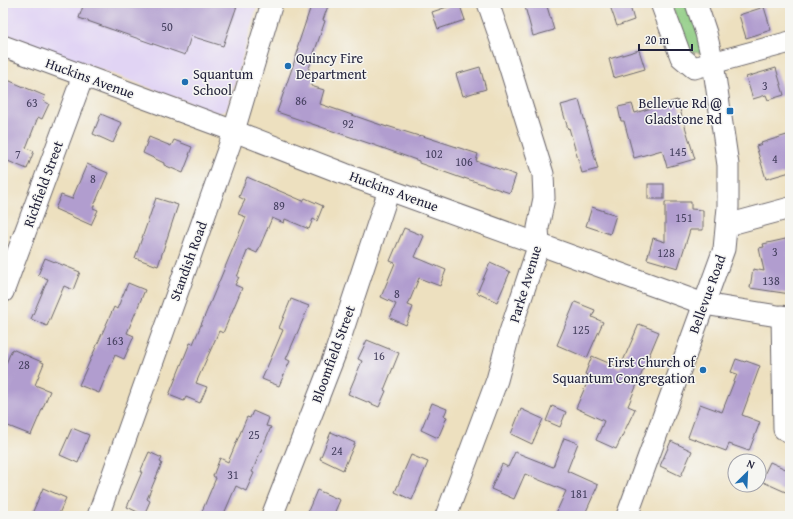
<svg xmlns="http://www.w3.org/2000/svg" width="793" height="519" font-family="'Gentium Book Plus',serif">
  <rect width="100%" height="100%" fill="#f6f6f2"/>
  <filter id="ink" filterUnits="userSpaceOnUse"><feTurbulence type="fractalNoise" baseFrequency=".025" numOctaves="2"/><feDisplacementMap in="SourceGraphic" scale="8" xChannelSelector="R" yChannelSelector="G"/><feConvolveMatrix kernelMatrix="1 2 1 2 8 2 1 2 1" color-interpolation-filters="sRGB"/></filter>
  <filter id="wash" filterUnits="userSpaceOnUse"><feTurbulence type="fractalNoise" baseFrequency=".012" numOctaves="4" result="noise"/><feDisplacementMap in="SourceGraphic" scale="16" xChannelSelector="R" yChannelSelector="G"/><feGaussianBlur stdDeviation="0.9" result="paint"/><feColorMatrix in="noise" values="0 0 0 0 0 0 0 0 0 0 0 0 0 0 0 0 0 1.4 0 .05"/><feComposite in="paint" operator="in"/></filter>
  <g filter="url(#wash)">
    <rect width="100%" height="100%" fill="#ede0bf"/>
    <path fill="#e1d4f4" d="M 3,3 L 258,3 L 227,109 L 218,113 L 3,33 Z"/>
    <path fill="#8ecc82" stroke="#58775e" d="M 671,3 L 692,3 L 702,53 L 693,52 L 686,48 Z"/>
    <g id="blocks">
      <g fill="#b19dcf">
        <path d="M 84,3 L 238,3 L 223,46 L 191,36 L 185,55 L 79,18 Z"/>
        <path d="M 312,3 L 329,3 L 323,20 L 325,21 L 307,74 L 315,76 L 311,86 L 324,90 L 320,104 L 387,127 L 387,126 L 419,136 L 420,135 L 478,154 L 476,161 L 516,175 L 510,193 L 464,178 L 464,179 L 419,163 L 419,161 L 374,145 L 277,112 L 299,48 L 297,48 Z"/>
        <path d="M 459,3 L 465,20 L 438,29 L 432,12 Z"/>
        <path d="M 524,3 L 546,3 L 554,30 L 533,36 Z"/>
        <path d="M 609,3 L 629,3 L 634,20 L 617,26 Z"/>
        <path d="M 764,7 L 771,30 L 746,38 L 739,15 Z"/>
        <path d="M 639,50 L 645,69 L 614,78 L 609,59 Z"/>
        <path d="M 480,67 L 486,89 L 463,96 L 456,74 Z"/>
        <path d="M 776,68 L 784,95 L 768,100 L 766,95 L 753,99 L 746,77 Z"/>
        <path d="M 3,78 L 45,96 L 43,101 L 49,104 L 42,119 L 38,117 L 26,148 L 34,151 L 27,169 L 3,159 Z"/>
        <path d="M 579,100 L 598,169 L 582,173 L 569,128 L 568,129 L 561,105 Z"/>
        <path d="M 677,100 L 695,159 L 667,167 L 662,150 L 634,158 L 624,121 L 621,121 L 618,107 L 632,104 L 635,113 Z"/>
        <path d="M 101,114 L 122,123 L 113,143 L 93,134 Z"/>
        <path d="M 790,134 L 790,172 L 766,179 L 756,146 L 762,144 L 761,143 Z"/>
        <path d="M 149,137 L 171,146 L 174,140 L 192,147 L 189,155 L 190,155 L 183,173 L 164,165 L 164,163 L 143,153 Z"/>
        <path d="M 87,164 L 108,173 L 93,208 L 98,210 L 91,225 L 55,209 L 61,195 L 72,199 Z"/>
        <path d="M 247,177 L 303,201 L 305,198 L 323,206 L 317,221 L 313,219 L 309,229 L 285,219 L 284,223 L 272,218 L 257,253 L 248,249 L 237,277 L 239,277 L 235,285 L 242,288 L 223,333 L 219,331 L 196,383 L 207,387 L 200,403 L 186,397 L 184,401 L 169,395 L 190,343 L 193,344 L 246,217 L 238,214 L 245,200 L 239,197 Z"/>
        <rect x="648" y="184" width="16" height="15"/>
        <path d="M 156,198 L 178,205 L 158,266 L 135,258 Z"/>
        <path d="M 665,202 L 691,202 L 691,209 L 703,210 L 703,230 L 690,230 L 678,268 L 647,259 L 653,238 L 665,242 Z"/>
        <path d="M 592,207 L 616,215 L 610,234 L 586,226 Z"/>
        <path d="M 404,228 L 424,236 L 415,257 L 446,270 L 440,286 L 419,278 L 408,305 L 413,307 L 406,325 L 390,318 L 396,304 L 381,297 L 395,263 L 390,261 Z"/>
        <path d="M 790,238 L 790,294 L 750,288 L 753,269 L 764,271 L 759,248 L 764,247 L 763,244 Z"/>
        <path d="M 45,258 L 80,272 L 73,290 L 64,286 L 47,326 L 31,319 L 48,279 L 38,275 Z"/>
        <path d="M 490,263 L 510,272 L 497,302 L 477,293 Z"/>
        <path d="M 128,283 L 145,290 L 127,333 L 134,336 L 124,359 L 115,355 L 99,393 L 79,385 L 114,307 L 117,309 Z"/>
        <path d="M 291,299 L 309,306 L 286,359 L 290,361 L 279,386 L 262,379 L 283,330 L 279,328 Z"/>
        <path d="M 575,302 L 595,310 L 592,317 L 603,322 L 587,358 L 557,345 Z"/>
        <path d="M 639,324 L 659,332 L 628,406 L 635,409 L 616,449 L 596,440 L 604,421 L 576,408 L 590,376 L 585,374 L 592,356 L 620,368 Z"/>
        <path d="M 367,340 L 399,353 L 384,390 L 386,391 L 379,407 L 348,394 L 362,361 L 358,359 Z"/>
        <path d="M 12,349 L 44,363 L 35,385 L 50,391 L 31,435 L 3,424 L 3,371 Z"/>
        <path d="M 736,359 L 745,362 L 746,361 L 760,366 L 742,415 L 760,422 L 749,451 L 729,444 L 726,451 L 688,437 L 700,404 L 722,412 L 737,374 L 731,372 Z"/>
        <path d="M 432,403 L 447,409 L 444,416 L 447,417 L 438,438 L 421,430 Z"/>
        <path d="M 552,406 L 566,412 L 560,427 L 546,421 Z"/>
        <path d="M 521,409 L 543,419 L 532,444 L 511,434 Z"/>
        <path d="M 253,411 L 269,418 L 266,426 L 271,427 L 252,472 L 254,473 L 246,491 L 236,486 L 223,516 L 200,516 L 216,478 L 213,476 L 220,458 L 228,462 L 247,417 L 250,418 Z"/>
        <path d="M 72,428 L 89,435 L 78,463 L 60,455 Z"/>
        <path d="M 331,432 L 355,443 L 343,470 L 320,459 Z"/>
        <path d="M 564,438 L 578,443 L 567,471 L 598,485 L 584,516 L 563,516 L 556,513 L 566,491 L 525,474 L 514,499 L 491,489 L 502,464 L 508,467 L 515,452 L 553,467 Z"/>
        <path d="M 671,441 L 692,451 L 681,476 L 660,466 Z"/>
        <path d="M 149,452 L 162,458 L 160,462 L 162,463 L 147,499 L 150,501 L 144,515 L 127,507 L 142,472 L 140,472 Z"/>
        <path d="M 411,455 L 428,462 L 412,500 L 395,492 Z"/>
        <path d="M 770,462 L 790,471 L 790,494 L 761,481 Z"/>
        <path d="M 43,488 L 66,498 L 58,516 L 31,516 Z"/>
        <path d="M 317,490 L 340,500 L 333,516 L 319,516 L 308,511 Z"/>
      </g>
    </g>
  </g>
  <g filter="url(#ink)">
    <use href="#blocks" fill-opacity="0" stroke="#696469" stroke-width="1"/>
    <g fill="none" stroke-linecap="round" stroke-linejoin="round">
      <g stroke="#696469" stroke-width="23">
        <g id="minor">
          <path d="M 661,3 L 681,57 L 694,68 L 790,42"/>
          <path d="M 3,46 L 234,131 L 345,174 L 704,304 L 790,318"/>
          <path d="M 727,225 L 790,208"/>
          <path d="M 3,292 L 83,76"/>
          <path d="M 782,316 L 784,429 L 790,432"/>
          <path d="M 98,516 L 230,144 L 272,3"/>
          <path d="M 272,516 L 335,354 L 389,190"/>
          <path d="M 446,516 L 497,380 L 509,335 L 539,244 L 538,228 L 544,198 L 543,174 L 505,52 L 488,3"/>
          <path d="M 627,516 L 724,249 L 728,207 L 728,165 L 713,63 L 706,33 L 696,3"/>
        </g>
      </g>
      <use href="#minor" stroke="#fff" stroke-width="21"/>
    </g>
  </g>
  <g fill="#1f6fb2" stroke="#f6f6f2" stroke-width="1.5">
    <circle cx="288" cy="66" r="4"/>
    <circle cx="185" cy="82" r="4"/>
    <rect x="726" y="107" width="8" height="8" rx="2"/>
    <circle cx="703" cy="370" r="4"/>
  </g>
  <g text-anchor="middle" stroke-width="3" stroke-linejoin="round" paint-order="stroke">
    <g font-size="12" fill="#464160">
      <text x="167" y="31">50</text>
      <text x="765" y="90">3</text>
      <text x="301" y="105">86</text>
      <text x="32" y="107">63</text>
      <text x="348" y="128">92</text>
      <text x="678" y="156">145</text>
      <text x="434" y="158">102</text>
      <text x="18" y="159">7</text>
      <text x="775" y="163">4</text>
      <text x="464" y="166">106</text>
      <text x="93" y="183">8</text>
      <text x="279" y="210">89</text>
      <text x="684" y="222">151</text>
      <text x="775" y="256">3</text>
      <text x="666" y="257">128</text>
      <text x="771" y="285">138</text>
      <text x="397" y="298">8</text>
      <text x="581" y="334">125</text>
      <text x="115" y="345">163</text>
      <text x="379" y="360">16</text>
      <text x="24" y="369">28</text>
      <text x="254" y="439">25</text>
      <text x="337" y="455">24</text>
      <text x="233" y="479">31</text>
      <text x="579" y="498">181</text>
    </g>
    <g font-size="14" fill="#22223b" stroke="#f6f6f2" text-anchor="start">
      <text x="296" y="63">Quincy Fire<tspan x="296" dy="16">Department</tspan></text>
      <text x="193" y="79">Squantum<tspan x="193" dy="16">School</tspan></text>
      <text x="722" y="108" text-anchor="end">Bellevue Rd @<tspan x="722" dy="16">Gladstone Rd</tspan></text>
      <text x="695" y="367" text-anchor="end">First Church of<tspan x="695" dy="16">Squantum Congregation</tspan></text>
    </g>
    <g font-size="14" fill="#22223b" stroke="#f6f6f2">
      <text transform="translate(90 78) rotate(20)" y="5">Huckins Avenue</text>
      <text transform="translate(43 184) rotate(-70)" y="5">Richfield Street</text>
      <text transform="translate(394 191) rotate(20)" y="5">Huckins Avenue</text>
      <text transform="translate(188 261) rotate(-70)" y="5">Standish Road</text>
      <text transform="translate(525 284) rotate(-73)" y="5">Parke Avenue</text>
      <text transform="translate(707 294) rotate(-70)" y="5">Bellevue Road</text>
      <text transform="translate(333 354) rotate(-70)" y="5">Bloomfield Street</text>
    </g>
  </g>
  <rect width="793" height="519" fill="none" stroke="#f6f6f2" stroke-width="16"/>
  <g transform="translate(747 473) rotate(24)"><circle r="19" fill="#f6f6f2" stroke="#a1a1a9"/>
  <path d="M0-3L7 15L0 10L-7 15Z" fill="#1f6fb2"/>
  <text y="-6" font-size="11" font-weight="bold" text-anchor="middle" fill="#22223b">N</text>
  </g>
  <path d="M639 44v6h53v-6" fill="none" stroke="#22223b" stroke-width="2"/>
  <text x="645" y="44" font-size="12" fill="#22223b" stroke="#f6f6f2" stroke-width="3" paint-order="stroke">20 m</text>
</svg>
